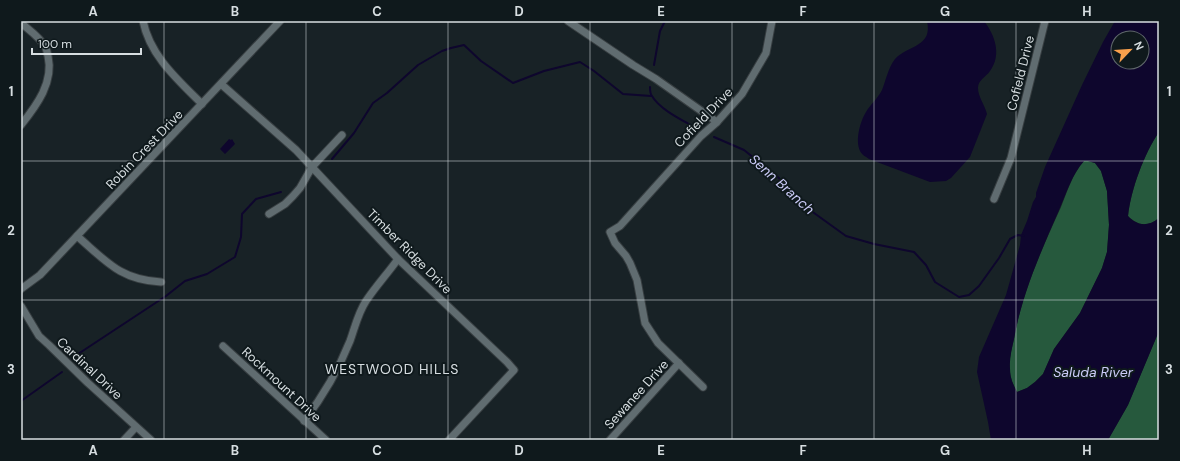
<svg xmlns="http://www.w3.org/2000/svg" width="1180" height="461" font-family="'DM Sans',sans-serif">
  <rect width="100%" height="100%" fill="#182226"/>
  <g fill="#26593d">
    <path d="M 1159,132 L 1159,218 C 1148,227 1138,226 1128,216 C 1131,189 1144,154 1159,132 Z"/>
    <path d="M 1084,161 L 1088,161 L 1095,163 L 1101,171 L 1107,191 L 1109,225 L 1107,252 L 1102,268 L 1080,313 L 1054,349 L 1043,374 L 1035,382 L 1027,388 L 1017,392 C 1013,384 1010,378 1010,369 C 1009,359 1012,348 1014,339 C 1022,293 1042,249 1061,207 C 1067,192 1073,173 1084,161 Z"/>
    <path d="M 1159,331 L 1159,440 L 1108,440 L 1128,405 Z"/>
  </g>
  <g fill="#0e062d" fill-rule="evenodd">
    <path d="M 927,21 L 984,21 C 995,35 1002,55 990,71 C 986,77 978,80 978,88 C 978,97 985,105 987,114 L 970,157 L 951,178 L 946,181 L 930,182 L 869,159 C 865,156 862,155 860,151 C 855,140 860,122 866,112 C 870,105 878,98 882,90 C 886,80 888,68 895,59 C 908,45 933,47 927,21 Z"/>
    <path d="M 1115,21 L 1159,21 L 1159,132 C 1144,154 1131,189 1128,216 C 1137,226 1148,227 1159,218 L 1159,331 L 1128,405 L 1108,440 L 991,440 L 988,422 L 977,372 L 979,357 L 1006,295 L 1020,245 L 1021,235 L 1027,221 L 1033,202 L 1036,197 L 1036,193 L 1045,167 L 1082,85 L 1103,42 ZM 1118,38 L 1142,38 L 1142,62 L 1118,62 ZM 1084,161 L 1088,161 L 1095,163 L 1101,171 L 1107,191 L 1109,225 L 1107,252 L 1102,268 L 1080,313 L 1054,349 L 1043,374 L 1035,382 L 1027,388 L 1017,392 C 1013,384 1010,378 1010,369 C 1009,359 1012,348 1014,339 C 1022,294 1041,251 1059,210 C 1066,194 1072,174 1084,161 Z"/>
    <path d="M 229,139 L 231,140 L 232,139 L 235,144 L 225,154 L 220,149 Z"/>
  </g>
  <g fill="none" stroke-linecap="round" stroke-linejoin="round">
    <g stroke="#0e062d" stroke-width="2">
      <path d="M 654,65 L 660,31 L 665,21"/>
      <path d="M 650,87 C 650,90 650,94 652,96 C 660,110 684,121 698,129"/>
      <path d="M 714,137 L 744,150 L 779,178 L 784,187 L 796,200 L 846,236 L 874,244 L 914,252 L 926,265 L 935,282 L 959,297 L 969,295 L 979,286 L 999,258 L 1010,239 L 1018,235 L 1024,236"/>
      <path d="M 332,159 L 354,133 L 373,103 L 387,93 L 418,65 L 442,51 L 451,48 L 464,45 L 481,61 L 513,83 L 544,71 L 580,62 L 594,71 L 623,94 L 651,96"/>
      <path d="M 75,356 L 166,296 L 185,281 L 207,274 L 235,257 L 241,237 L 242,214 L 256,199 L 281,192"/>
      <path d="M 21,401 L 62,372"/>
    </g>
    <g stroke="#373e41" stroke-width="9">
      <g id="street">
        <path d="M 143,21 C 150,56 178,80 202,104"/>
        <path d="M 568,21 L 633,65 L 656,79 L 717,122"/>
        <path d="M 21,23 C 29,30 40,37 45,47 C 47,49 47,53 48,56 C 54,82 37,105 21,125"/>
        <path d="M 221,84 L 296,150 L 398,259 L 507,362 L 514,370 L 449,440"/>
        <path d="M 994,199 L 1011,158 L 1045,21"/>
        <path d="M 269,214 L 285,204 L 293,196 L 300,188 L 312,167 L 342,135"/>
        <path d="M 77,236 C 106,261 120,280 161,282"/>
        <path d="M 21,289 L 40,275 L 280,21"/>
        <path d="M 21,306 L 39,336 L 49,345 L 88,383 L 151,440"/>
        <path d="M 223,346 L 326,440"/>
        <path d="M 703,387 L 658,343 L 645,323 L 637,280 L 630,263 L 626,256 L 615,243 L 610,232 L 620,226 L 701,136 L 717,122 L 742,94 L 766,53 L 772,21"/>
        <path d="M 304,421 C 324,395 338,371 350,341 C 355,327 358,313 366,301 C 376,286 388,273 398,259"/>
        <path d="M 124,440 L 136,427"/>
        <path d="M 610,440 L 679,363"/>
      </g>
    </g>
    <use href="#street" stroke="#606c70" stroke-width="7"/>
  </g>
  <path fill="none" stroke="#d7dee1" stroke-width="1" stroke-opacity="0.55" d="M 164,21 L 164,440M 306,21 L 306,440M 448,21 L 448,440M 590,21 L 590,440M 732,21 L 732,440M 874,21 L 874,440M 1016,21 L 1016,440M 21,161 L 1159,161M 21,300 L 1159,300"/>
  <g text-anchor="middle" stroke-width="4" stroke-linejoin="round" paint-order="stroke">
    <g font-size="13" fill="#d7dee1" stroke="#0f191c">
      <text transform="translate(1020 73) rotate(-76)" y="5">Cofield Drive</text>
      <text transform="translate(703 117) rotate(-46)" y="5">Cofield Drive</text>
      <text transform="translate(144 149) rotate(-46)" y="5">Robin Crest Drive</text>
      <text transform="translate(410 251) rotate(45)" y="5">Timber Ridge Drive</text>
      <text transform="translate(90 368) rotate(43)" y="5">Cardinal Drive</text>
      <text transform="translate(282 384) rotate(43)" y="5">Rockmount Drive</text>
      <text transform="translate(636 394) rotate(-48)" y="5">Sewanee Drive</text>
    </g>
    <g font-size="14" font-style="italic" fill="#cbcbf7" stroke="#0f191c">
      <text transform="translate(782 184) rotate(42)" y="5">Senn Branch</text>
      <text x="1093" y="377">Saluda River</text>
    </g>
    <g font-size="14" letter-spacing="1" fill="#d7dee1" stroke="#0f191c">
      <text x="392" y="374">WESTWOOD HILLS</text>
    </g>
  </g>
  <rect width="1180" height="461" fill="none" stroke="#0f191c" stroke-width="44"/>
  <g transform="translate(1130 50) rotate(65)"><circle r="19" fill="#0f191c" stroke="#5f686b"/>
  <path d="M0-3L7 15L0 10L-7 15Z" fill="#f9a04c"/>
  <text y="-6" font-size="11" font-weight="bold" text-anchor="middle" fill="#d7dee1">N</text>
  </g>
  <path d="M32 48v6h109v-6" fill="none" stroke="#d7dee1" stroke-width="2"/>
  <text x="38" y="48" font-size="12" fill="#d7dee1" stroke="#0f191c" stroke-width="3" paint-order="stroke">100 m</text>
  <rect x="22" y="22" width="1136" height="417" fill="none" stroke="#d7dee1" stroke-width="1.5"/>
  <g font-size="13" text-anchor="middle" font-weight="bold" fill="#d7dee1">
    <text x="93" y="16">A</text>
    <text x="235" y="16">B</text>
    <text x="377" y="16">C</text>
    <text x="519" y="16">D</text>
    <text x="661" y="16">E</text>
    <text x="803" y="16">F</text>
    <text x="945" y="16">G</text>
    <text x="1087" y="16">H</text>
    <text x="11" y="96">1</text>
    <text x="1169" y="96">1</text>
    <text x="11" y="235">2</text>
    <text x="1169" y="235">2</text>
    <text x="11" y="374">3</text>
    <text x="1169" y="374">3</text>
    <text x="93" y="455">A</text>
    <text x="235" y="455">B</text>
    <text x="377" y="455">C</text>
    <text x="519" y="455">D</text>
    <text x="661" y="455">E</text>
    <text x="803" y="455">F</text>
    <text x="945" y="455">G</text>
    <text x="1087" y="455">H</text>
  </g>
</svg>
